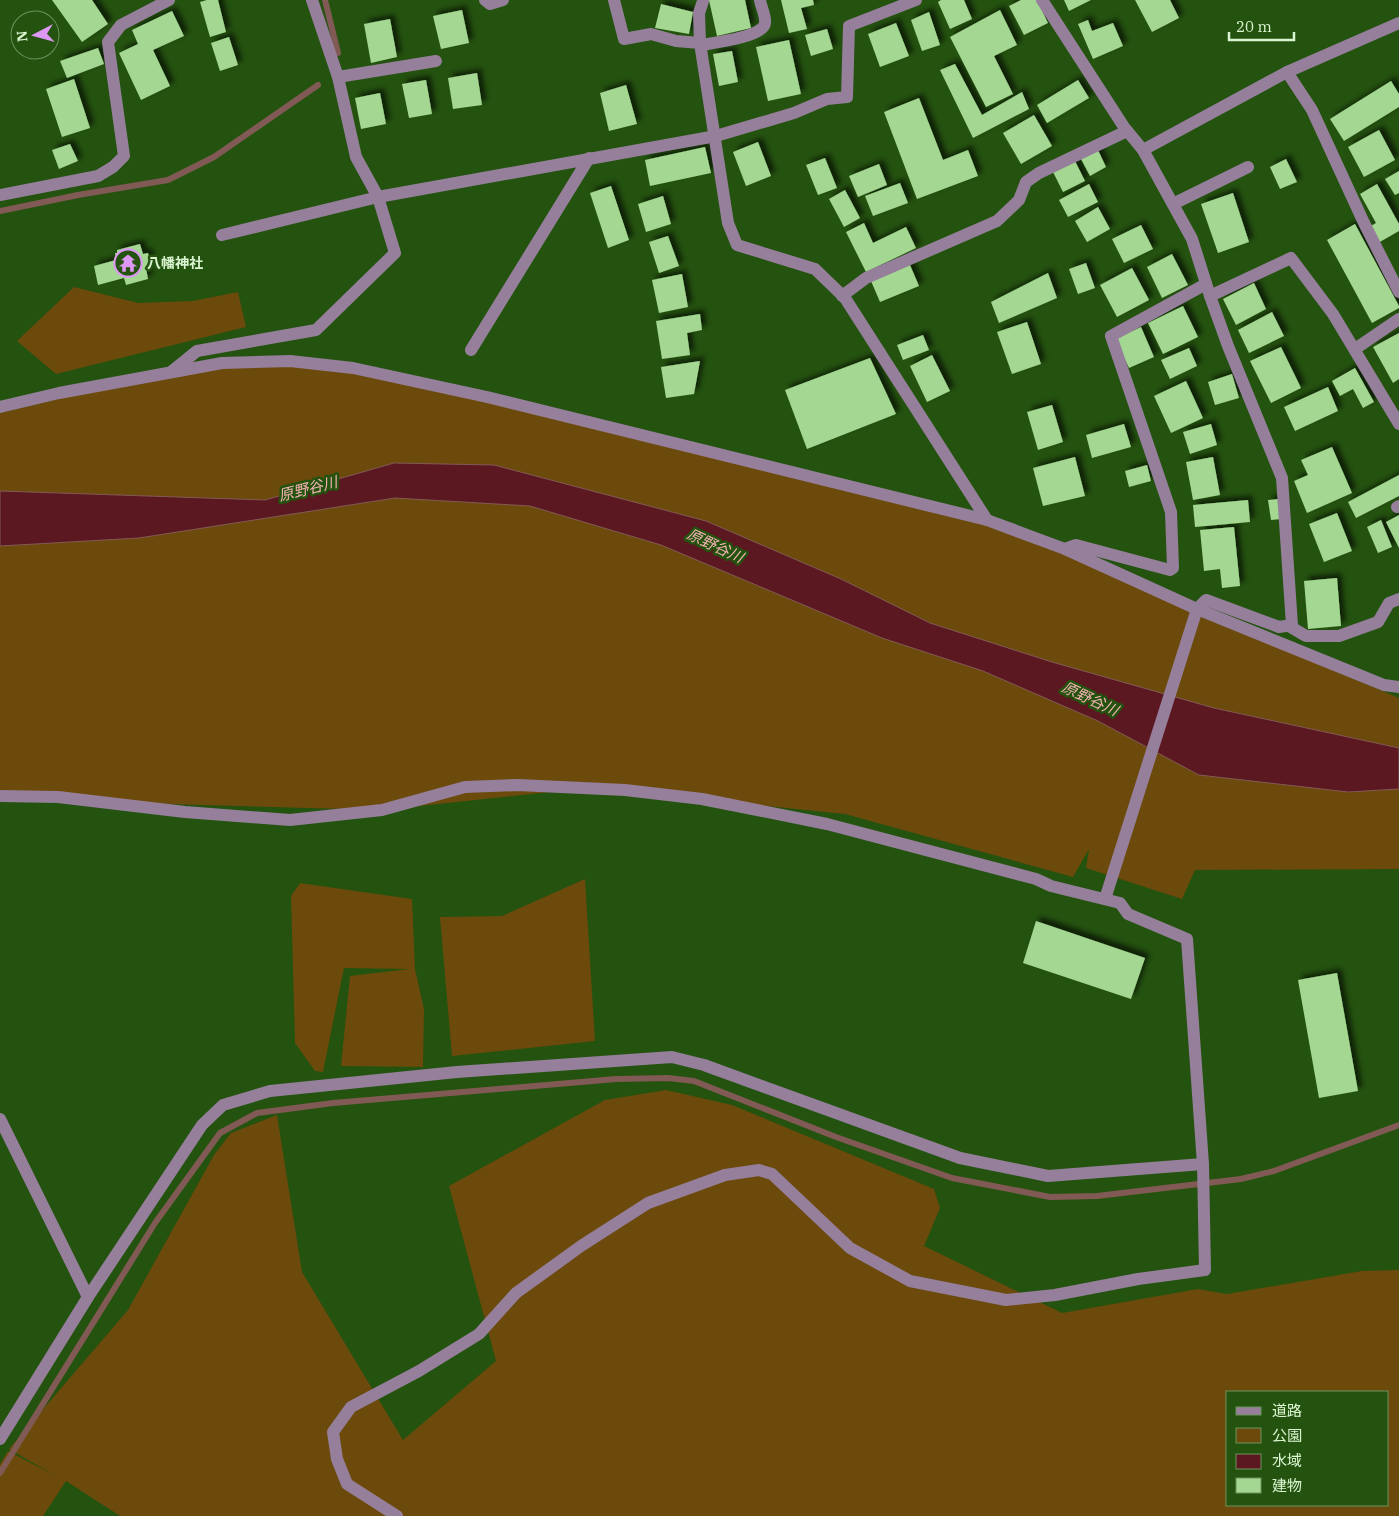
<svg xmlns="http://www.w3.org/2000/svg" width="1399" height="1516" font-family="'IBM Plex Serif','Noto Sans JP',serif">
  <defs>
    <filter id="shadow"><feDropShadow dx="4.5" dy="-4.5" stdDeviation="2.5" flood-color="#0009"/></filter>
  </defs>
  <rect width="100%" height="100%" fill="#24520f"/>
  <g fill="#6b4a0c" fill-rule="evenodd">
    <path d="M 74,287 L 138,303 L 193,301 L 238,292 L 246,327 L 56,374 L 17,341 Z"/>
    <path d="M 268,362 L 384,375 L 987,520 L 1126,582 L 1399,698 L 1399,869 L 1195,870 L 1182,899 L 1086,868 L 1089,849 L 1073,877 L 845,814 L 588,788 L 382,810 L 98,802 L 0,790 L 0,413 L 158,375 Z"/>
    <path d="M 585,879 L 595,1041 L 452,1056 L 440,917 L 502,916 Z"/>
    <path d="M 300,883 L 412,899 L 415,969 L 424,1009 L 423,1067 L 341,1066 L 350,976 L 409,969 L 344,968 L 323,1072 L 315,1071 L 295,1043 L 291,896 Z"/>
    <path d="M 666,1090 L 732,1105 L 934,1189 L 940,1208 L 924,1246 L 1062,1313 L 1198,1289 L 1227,1294 L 1362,1271 L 1399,1270 L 1399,1516 L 120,1516 L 66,1481 L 43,1516 L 0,1516 L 0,1464 L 8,1451 L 54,1475 L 9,1449 L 128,1310 L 214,1155 L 231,1133 L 277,1115 L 302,1272 L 403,1440 L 496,1361 L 449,1186 L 605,1100 ZM 1228,1392 L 1388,1392 L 1388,1505 L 1228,1505 Z"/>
  </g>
  <path fill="#5c1820" stroke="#825a55" d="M 394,463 L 494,465 L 706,521 L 841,579 L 930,623 L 1052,662 L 1214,708 L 1399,748 L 1399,789 L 1348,792 L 1199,775 L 1098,721 L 983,671 L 882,638 L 661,545 L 530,506 L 395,498 L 139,538 L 0,546 L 0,491 L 265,500 Z"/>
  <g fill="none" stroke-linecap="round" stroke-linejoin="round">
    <g stroke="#825a55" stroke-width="6">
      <path d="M 325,0 L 338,53"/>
      <path d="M 0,211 L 78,195 L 168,180 L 214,157 L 318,85"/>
      <path d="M 0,1473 L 155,1223 L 220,1133 L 257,1113 L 333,1103 L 616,1079 L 668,1078 L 694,1081 L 836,1137 L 952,1178 L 1050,1197 L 1097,1196 L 1241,1179 L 1274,1171 L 1399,1125"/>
    </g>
  </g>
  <g fill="#a3d792" filter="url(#shadow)">
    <path d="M 52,0 L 92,0 L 108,24 L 82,42 Z"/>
    <path d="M 207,0 L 218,0 L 226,32 L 210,37 L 200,2 Z"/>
    <path d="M 709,0 L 745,0 L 751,28 L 717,36 Z"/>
    <path d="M 781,0 L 813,0 L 814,5 L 801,8 L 807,29 L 789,33 Z"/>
    <path d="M 941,0 L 964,0 L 972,19 L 950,29 L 938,2 Z"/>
    <path d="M 1021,0 L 1037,0 L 1048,23 L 1024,35 L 1009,6 Z"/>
    <path d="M 1064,0 L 1091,0 L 1069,11 Z"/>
    <path d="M 1135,0 L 1170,0 L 1179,18 L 1152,32 Z"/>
    <path d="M 661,4 L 693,12 L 689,34 L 655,28 Z"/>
    <path d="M 462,10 L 469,43 L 441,49 L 433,16 Z"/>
    <path d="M 1000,10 L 1017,45 L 994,56 L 1013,94 L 986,107 L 950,37 Z"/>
    <path d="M 172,11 L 184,36 L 153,50 L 170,86 L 141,100 L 119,53 L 138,44 L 132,30 Z"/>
    <path d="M 929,12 L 940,45 L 922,51 L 911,20 Z"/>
    <path d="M 390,19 L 397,57 L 371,63 L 364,24 Z"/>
    <path d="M 1088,20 L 1092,31 L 1113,23 L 1123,46 L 1093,59 L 1078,24 Z"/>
    <path d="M 896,23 L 909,56 L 880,67 L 868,34 Z"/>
    <path d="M 827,29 L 833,49 L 811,56 L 805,35 Z"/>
    <path d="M 229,37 L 238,65 L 220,71 L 211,43 Z"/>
    <path d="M 789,40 L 801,94 L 768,101 L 756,47 Z"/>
    <path d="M 98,48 L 104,64 L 67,78 L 60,61 Z"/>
    <path d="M 732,51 L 738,82 L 719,86 L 713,54 Z"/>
    <path d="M 955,64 L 982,115 L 1022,92 L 1029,109 L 973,138 L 940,70 Z"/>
    <path d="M 477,73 L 482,105 L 453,109 L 448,78 Z"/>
    <path d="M 74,79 L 90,128 L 62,137 L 46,89 Z"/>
    <path d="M 426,80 L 432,114 L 409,118 L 402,84 Z"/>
    <path d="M 1078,80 L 1089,98 L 1047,123 L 1037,105 Z"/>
    <path d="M 1391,81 L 1399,94 L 1399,107 L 1344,141 L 1330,119 Z"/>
    <path d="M 626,85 L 637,124 L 609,131 L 600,93 Z"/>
    <path d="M 380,93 L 386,124 L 361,129 L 355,98 Z"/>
    <path d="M 919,98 L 943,160 L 968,150 L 978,176 L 917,199 L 884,112 Z"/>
    <path d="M 1034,115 L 1052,146 L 1021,164 L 1003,133 Z"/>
    <path d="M 1379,130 L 1395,160 L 1364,177 L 1348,147 Z"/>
    <path d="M 758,142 L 771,176 L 746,186 L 733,152 Z"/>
    <path d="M 70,144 L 78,161 L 59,169 L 52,150 Z"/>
    <path d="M 705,147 L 711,173 L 650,186 L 645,160 Z"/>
    <path d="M 1097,148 L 1106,167 L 1090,176 L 1080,157 Z"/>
    <path d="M 825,158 L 837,188 L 818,195 L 806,165 Z"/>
    <path d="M 1286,159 L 1297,182 L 1280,189 L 1270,167 Z"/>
    <path d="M 1075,161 L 1085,181 L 1063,192 L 1053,172 Z"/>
    <path d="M 879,164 L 887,185 L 858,197 L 849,176 Z"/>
    <path d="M 1399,171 L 1399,193 L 1395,195 L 1385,179 Z"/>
    <path d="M 900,183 L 908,203 L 873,216 L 865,196 Z"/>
    <path d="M 1089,184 L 1098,202 L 1068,217 L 1059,200 Z"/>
    <path d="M 1377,184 L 1399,224 L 1399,231 L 1378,243 L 1369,227 L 1376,223 L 1360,194 Z"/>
    <path d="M 611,186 L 629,240 L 608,248 L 590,193 Z"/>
    <path d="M 845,190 L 860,218 L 844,227 L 829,199 Z"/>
    <path d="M 1233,193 L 1249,242 L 1218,253 L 1201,204 Z"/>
    <path d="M 663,196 L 671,224 L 646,232 L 638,204 Z"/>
    <path d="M 1098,207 L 1110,229 L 1087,242 L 1075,221 Z"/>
    <path d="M 864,223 L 873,243 L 906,227 L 916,248 L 866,272 L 846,232 Z"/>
    <path d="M 1355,224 L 1399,306 L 1399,308 L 1372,323 L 1327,240 Z"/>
    <path d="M 1141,225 L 1153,249 L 1124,263 L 1112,239 Z"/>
    <path d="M 668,236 L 679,266 L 659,273 L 649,242 Z"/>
    <path d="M 140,244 L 143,254 L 148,253 L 152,267 L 146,268 L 148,279 L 126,285 L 124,278 L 98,285 L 94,266 L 116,260 L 115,253 L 117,253 L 117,250 Z"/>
    <path d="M 1172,254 L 1188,285 L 1162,298 L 1147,267 Z"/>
    <path d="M 1086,263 L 1095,288 L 1078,294 L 1069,269 Z"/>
    <path d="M 910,265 L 919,286 L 880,302 L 871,281 Z"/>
    <path d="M 1132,268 L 1149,300 L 1117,317 L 1100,285 Z"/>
    <path d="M 1048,273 L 1057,298 L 999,323 L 991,302 Z"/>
    <path d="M 682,274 L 688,307 L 659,313 L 652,280 Z"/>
    <path d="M 1254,283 L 1266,309 L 1236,325 L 1223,299 Z"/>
    <path d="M 1183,306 L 1198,337 L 1163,354 L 1148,323 Z"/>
    <path d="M 1272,312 L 1284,336 L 1249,353 L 1238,330 Z"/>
    <path d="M 700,314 L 702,330 L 687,333 L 690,355 L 662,359 L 656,321 Z"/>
    <path d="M 1027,322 L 1041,364 L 1012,374 L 997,332 Z"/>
    <path d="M 1141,327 L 1154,357 L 1129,368 L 1115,339 Z"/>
    <path d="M 1399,333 L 1399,379 L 1393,383 L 1373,347 Z"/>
    <path d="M 923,335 L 929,350 L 903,360 L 897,345 Z"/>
    <path d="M 1281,347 L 1301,388 L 1271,403 L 1250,361 Z"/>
    <path d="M 1189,348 L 1197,366 L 1170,379 L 1161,360 Z"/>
    <path d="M 932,355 L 950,391 L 927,402 L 910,366 Z"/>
    <path d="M 870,358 L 896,414 L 807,449 L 785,390 Z"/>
    <path d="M 700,361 L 694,394 L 666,398 L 661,367 Z"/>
    <path d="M 1355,368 L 1374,402 L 1363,408 L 1353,389 L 1340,396 L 1332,381 Z"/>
    <path d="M 1232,374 L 1239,398 L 1215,405 L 1208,382 Z"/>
    <path d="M 1186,381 L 1203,418 L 1171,433 L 1154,396 Z"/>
    <path d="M 1328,387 L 1338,411 L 1295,431 L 1284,407 Z"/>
    <path d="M 1052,405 L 1063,442 L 1038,450 L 1027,412 Z"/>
    <path d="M 1124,424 L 1131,447 L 1092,458 L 1086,435 Z"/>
    <path d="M 1211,424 L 1217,445 L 1190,454 L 1183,432 Z"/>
    <path d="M 1332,447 L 1352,493 L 1307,513 L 1294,481 L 1308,475 L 1301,460 Z"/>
    <path d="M 1075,457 L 1085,496 L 1043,506 L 1033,468 Z"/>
    <path d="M 1213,457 L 1220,495 L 1193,500 L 1186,462 Z"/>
    <path d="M 1147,465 L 1151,481 L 1129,487 L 1125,471 Z"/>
    <path d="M 1399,475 L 1399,496 L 1356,518 L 1348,502 Z"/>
    <path d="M 1279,499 L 1282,519 L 1271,520 L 1268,500 Z"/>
    <path d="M 1248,500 L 1250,522 L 1195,527 L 1193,505 Z"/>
    <path d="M 1337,513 L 1352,551 L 1324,562 L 1309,524 Z"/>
    <path d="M 1399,515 L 1399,548 L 1386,522 Z"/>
    <path d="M 1381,520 L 1392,547 L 1378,553 L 1367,527 Z"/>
    <path d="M 1234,527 L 1240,586 L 1222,588 L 1220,569 L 1204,571 L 1200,530 Z"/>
    <path d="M 1337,578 L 1341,626 L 1308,629 L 1304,581 Z"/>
    <path d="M 1036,921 L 1145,958 L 1131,999 L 1023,963 Z"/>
    <path d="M 1337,973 L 1358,1091 L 1319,1098 L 1298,980 Z"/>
  </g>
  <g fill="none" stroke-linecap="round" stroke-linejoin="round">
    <g stroke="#957f9b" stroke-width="12">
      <path d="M 485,0 L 490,4 L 503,0"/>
      <path d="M 614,0 L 624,39 L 651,34 L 676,41 L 700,43 L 728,223 L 737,245 L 815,269 L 845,298 L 987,520"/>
      <path d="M 1042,0 L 1124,127 L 1143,150 L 1192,239 L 1210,296 L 1228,346 L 1282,478 L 1292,625 L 1279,627 L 1206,600 L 1197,609 L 1105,899"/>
      <path d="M 700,43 L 699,13 L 703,1"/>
      <path d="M 701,45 C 713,43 764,37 765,23 C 766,16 761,7 760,0"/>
      <path d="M 1287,72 L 1312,110 L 1364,223 L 1399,292"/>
      <path d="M 338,77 L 436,61"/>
      <path d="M 1143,150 L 1287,72 L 1399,23"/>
      <path d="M 0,195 L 98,176 L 113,167 L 124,156 L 108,42 L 121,25 L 169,0"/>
      <path d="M 1173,204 L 1248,167"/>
      <path d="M 222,235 L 378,197 L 716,136 L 794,113 L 827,99 L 847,97 L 849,26 L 916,0"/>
      <path d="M 842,296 L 866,278 L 997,221 L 1019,200 L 1026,182 L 1039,173 L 1127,131"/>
      <path d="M 1210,296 L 1291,258 L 1333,314 L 1399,424"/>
      <path d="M 1355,349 L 1399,319"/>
      <path d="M 471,350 L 589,158"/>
      <path d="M 171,372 L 197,351 L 316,330 L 395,253 L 378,197 L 356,157 L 338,77 L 312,0"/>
      <path d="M 0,407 L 59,393 L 222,363 L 290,361 L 353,368 L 487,397 L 987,520 L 1065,549 L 1197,609 L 1384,685 L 1399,687"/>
      <path d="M 1397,507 L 1399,506"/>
      <path d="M 1065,549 L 1076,545 L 1170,570 L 1173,568 L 1171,512 L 1111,336 L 1206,284"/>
      <path d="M 1289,626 L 1306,636 L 1339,636 L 1378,622 L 1389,603 L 1399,599"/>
      <path d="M 0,796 L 58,797 L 185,812 L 290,820 L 382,810 L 465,787 L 518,785 L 625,790 L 702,799 L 827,824 L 1036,879 L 1051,886 L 1120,903 L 1128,914 L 1187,939 L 1203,1164 L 1205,1270 L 1138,1279 L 1055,1295 L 1006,1300 L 910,1281 L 850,1248 L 772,1174 L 759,1170 L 725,1175 L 648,1203 L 581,1246 L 516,1293 L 479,1334 L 419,1371 L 351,1407 L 333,1432 L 337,1459 L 347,1484 L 397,1516"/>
      <path d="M 0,1119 L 88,1297"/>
      <path d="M 0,1439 L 88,1297 L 202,1125 L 223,1105 L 270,1091 L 457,1072 L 672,1057 L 704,1065 L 960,1158 L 1048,1176 L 1203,1164"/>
    </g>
  </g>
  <defs>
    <g id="temple-ring" transform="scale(1.4375)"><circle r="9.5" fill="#24520f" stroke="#dd98f3" stroke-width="1.5"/><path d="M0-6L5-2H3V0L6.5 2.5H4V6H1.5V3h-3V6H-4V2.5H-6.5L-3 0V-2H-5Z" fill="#dd98f3"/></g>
  </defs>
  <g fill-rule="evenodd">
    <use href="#temple-ring" x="128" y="263"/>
  </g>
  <g text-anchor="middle" stroke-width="5" stroke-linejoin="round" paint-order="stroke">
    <g font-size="14" font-weight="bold" fill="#dbf5d2" stroke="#24520f" text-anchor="start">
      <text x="147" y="268">八幡神社</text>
    </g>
    <g font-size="15" font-style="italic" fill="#f6b4b5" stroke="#24520f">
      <text transform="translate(308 489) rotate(-14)" y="5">原野谷川</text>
      <text transform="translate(715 546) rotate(25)" y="5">原野谷川</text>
      <text transform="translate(1090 699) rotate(25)" y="5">原野谷川</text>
    </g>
  </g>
  <rect x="1226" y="1391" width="162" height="115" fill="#24520f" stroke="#6d935d"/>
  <rect x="1236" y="1407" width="25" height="8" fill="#957f9b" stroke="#6d935d"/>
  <text x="1272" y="1416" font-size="15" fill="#dbf5d2">道路</text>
  <rect x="1236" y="1428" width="25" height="15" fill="#6b4a0c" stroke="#6d935d"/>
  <text x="1272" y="1441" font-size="15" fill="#dbf5d2">公園</text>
  <rect x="1236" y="1454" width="25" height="15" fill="#5c1820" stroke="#6d935d"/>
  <text x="1272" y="1466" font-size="15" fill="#dbf5d2">水域</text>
  <rect x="1236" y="1478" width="25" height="15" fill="#a3d792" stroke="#6d935d"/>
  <text x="1272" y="1491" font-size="15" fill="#dbf5d2">建物</text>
  <g transform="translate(35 35) rotate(264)"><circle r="24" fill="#24520f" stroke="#6d935d"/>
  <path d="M0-4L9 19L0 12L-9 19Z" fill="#dd98f3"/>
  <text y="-8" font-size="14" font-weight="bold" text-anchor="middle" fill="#dbf5d2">N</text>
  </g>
  <path d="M1229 32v8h65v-8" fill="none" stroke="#dbf5d2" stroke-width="2.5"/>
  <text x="1236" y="32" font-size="15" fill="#dbf5d2" stroke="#24520f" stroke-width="4" paint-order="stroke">20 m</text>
</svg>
